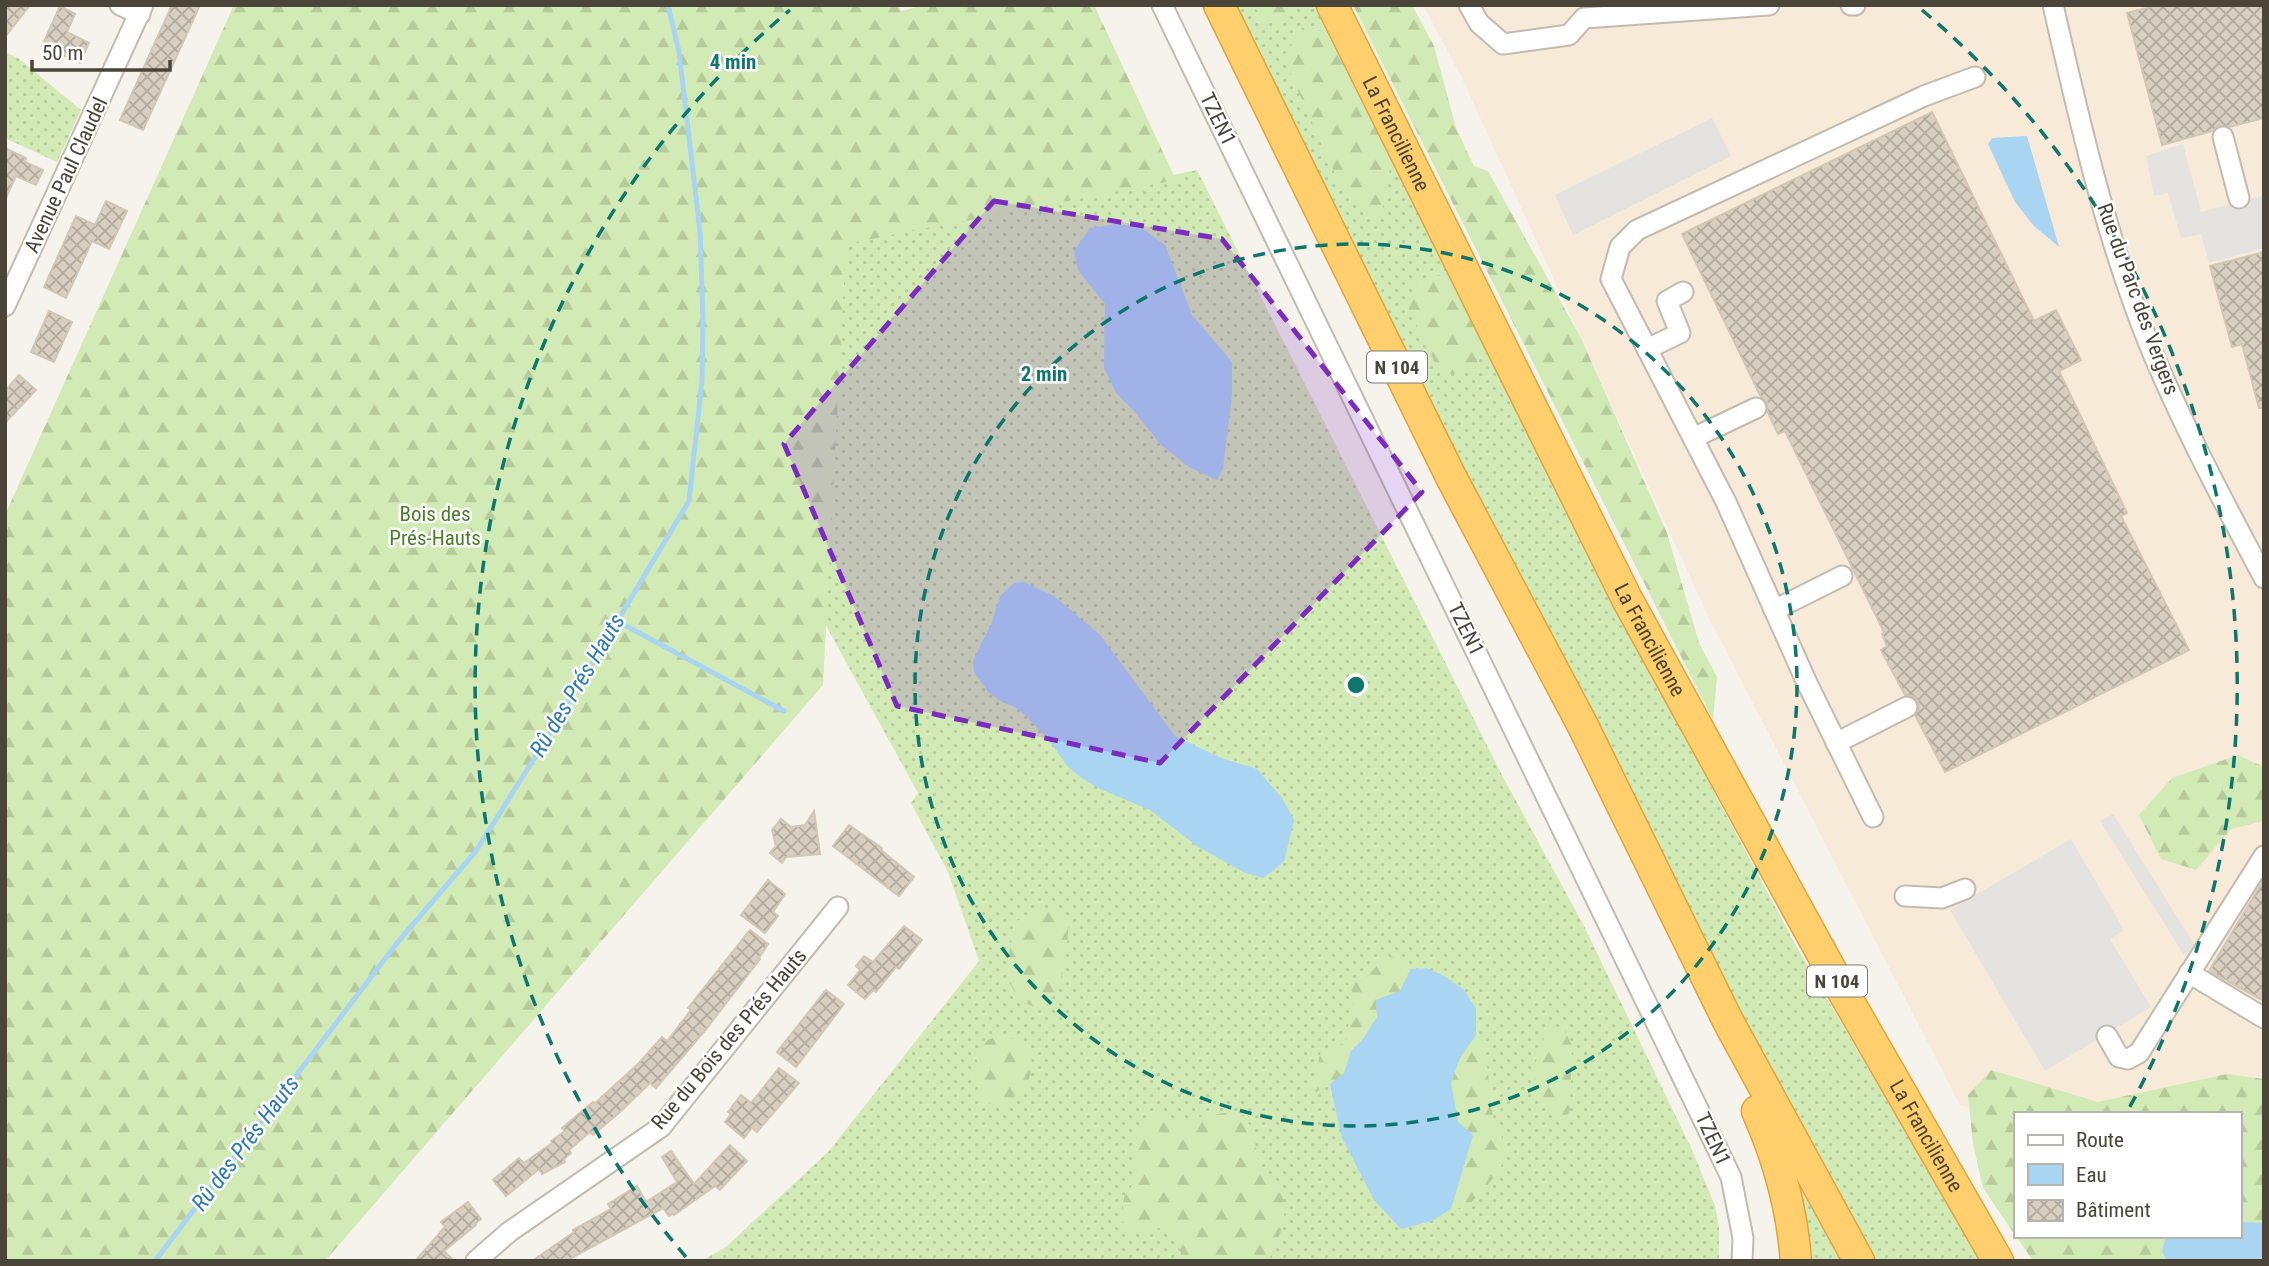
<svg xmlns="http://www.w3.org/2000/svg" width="2269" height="1266" font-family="'Roboto Condensed',sans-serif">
  <defs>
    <pattern id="grass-dots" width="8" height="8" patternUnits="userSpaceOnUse" patternTransform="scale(1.75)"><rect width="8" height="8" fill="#d2eab5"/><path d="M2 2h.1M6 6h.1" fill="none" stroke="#b6ca9c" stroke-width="1.8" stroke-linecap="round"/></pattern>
    <pattern id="forest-firs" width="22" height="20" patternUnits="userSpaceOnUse" patternTransform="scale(1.75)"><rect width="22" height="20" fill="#d2eab5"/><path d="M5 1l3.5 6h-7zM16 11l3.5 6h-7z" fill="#b6ca9c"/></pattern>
    <pattern id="building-cross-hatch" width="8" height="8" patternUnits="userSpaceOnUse" patternTransform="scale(1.75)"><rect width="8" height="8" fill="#d8cfc1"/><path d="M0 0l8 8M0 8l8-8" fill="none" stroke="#b1aa9e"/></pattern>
  </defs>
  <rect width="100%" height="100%" fill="#f6f3ec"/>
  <path fill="#f7ead8" d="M 1423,5 L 2264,5 L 2264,1115 L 2248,1111 L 2232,1114 L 2015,1114 L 2015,1119 L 1960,1105 L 1709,618 L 1461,76 Z"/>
  <g fill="url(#grass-dots)">
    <path d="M 1235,5 L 1317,5 L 1526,427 L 1668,706 L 1795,944 L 1981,1261 L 1875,1261 L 1713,961 L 1551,648 Z"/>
    <path d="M 5,52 L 18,58 L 81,110 L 57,162 L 5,138 Z"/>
    <path d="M 1197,170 L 1503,777 L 1584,926 L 1693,1152 L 1715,1206 L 1719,1227 L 1719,1261 L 702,1261 L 727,1246 L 829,1151 L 979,961 L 948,872 L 911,803 L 918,793 L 824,622 L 835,245 Z"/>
    <path d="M 1798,1182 L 1845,1261 L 1807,1261 L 1794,1186 Z"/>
  </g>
  <g fill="url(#forest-firs)">
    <path d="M 234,5 L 898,5 L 901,11 L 925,5 L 1094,5 L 1176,180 L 846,244 L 823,685 L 325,1261 L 5,1261 L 5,515 Z"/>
    <path d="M 1254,5 L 1297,5 L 1286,19 L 1261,19 Z"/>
    <path d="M 1353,5 L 1412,5 L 1434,46 L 1456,128 L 1474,166 L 1488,171 L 1581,338 L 1667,533 L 1699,643 L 1717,677 L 1713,720 Z"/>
    <path d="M 1306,23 L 1334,39 L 1391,156 L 1388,186 L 1380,219 L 1343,192 L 1283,57 Z"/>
    <path d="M 1449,273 L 1485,346 L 1473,371 L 1441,375 L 1408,308 L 1417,281 Z"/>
    <path d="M 2238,755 L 2264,767 L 2264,821 L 2231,829 L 2196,870 L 2161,859 L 2139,815 L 2172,778 Z"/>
    <path d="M 1040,910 L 1055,910 L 1069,921 C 1066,955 1067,980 1045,1008 C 1029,1010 1012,994 1009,978 C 1006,960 1012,939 1016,921 Z"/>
    <path d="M 1388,955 L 1402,961 L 1411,969 L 1400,991 L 1376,1000 L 1377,1017 L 1363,1039 L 1351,1051 L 1344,1073 L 1330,1084 L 1323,1084 L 1317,1092 L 1303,1085 L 1315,1077 L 1321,1050 L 1346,1043 L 1350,1011 L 1356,999 L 1347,982 L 1354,978 L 1365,979 L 1382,960 L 1381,956 Z"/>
    <path d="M 1556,1026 L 1564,1029 L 1572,1046 L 1570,1109 L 1565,1121 C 1556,1118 1554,1114 1548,1107 C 1526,1081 1535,1058 1548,1030 Z"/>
    <path d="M 998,1035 C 1045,1042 1037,1079 1011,1106 L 994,1107 L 979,1094 L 975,1074 L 977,1056 L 986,1041 Z"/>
    <path d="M 1476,1035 C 1494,1063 1485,1090 1494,1119 C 1498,1134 1510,1143 1504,1160 C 1499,1175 1478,1195 1467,1207 L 1451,1209 L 1473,1135 L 1458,1122 L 1451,1083 L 1460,1058 Z"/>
    <path d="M 1991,1070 L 2098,1102 L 2227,1074 L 2264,1079 L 2264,1261 L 2033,1261 L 2016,1236 L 2239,1236 L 2239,1114 L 2015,1114 L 2015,1235 L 1983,1188 L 1973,1144 L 1968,1095 Z"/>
    <path d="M 1156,1112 L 1175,1121 L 1224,1113 L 1243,1116 L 1253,1129 L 1259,1168 L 1282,1189 L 1285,1222 L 1268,1261 L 1183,1261 L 1178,1243 L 1165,1227 L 1132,1233 L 1122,1221 L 1124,1197 L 1135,1181 L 1137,1127 Z"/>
  </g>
  <g fill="#e5e3e0">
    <path d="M 1712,118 L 1731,156 L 1573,235 L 1555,195 Z"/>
    <path d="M 2183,144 L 2201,212 L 2264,195 L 2264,248 L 2209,263 L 2201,234 L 2181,238 L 2168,193 L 2154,196 L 2146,156 Z"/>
    <path d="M 2113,814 L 2197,949 L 2184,955 L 2100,821 Z"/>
    <path d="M 2071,839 L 2124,930 L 2110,939 L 2151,1007 L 2045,1071 L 1950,910 Z"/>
  </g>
  <g fill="#a9d4f2">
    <path d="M 2027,136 L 2059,247 L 2034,226 L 2015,202 L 1988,144 L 1992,138 Z"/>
    <path d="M 1117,224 L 1140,227 L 1165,245 L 1192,315 L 1232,362 L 1232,395 L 1223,468 L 1217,480 L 1189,467 L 1160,444 L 1135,412 L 1116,393 L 1104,368 L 1105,304 L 1078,270 L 1074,251 L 1090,228 Z"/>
    <path d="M 1024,582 L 1054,596 L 1100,635 L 1175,736 L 1221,758 L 1257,769 L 1282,798 L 1294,820 L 1284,862 L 1263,878 L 1243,872 L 1197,846 L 1150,810 L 1100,789 L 1083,779 L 1068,767 L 1048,739 L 1025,715 L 1015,707 L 1002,702 L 989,693 L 974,672 L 973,661 L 992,622 L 1000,596 L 1014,583 Z"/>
    <path d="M 1427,968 L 1446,977 L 1465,991 L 1476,1009 L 1476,1035 L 1460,1058 L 1451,1083 L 1458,1122 L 1473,1135 L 1451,1209 L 1432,1221 L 1401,1229 L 1374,1200 L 1342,1138 L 1330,1084 L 1344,1073 L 1351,1051 L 1363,1039 L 1377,1017 L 1376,1000 L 1400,991 L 1411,969 Z"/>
    <path d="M 2239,1222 L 2264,1223 L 2264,1261 L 2167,1261 L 2162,1251 L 2166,1236 L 2239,1236 Z"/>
  </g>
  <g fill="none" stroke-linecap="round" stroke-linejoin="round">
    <g stroke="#a9d4f2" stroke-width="5">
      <path d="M 617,621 L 784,711"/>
      <path d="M 155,1261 L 397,943 L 476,851 L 554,727 L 689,501 L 702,381 L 703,320 L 700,231 L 679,52 L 668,5"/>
    </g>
  </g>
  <g fill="url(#building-cross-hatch)" stroke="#d3c7b4" stroke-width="2">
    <path d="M 5,5 L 30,5 L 5,37 Z"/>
    <path d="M 172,5 L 200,5 L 143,130 L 120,120 Z"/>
    <path d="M 2158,5 L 2264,5 L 2264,118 L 2229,127 L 2219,125 L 2212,131 L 2162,145 L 2127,13 Z"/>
    <path d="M 60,6 L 75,14 L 67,32 L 89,43 L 80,63 L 42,46 Z"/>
    <path d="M 1932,112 L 2034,321 L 2056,310 L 2081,360 L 2059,371 L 2127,513 L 2121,516 L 2189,650 L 1945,772 L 1915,715 L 1919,708 L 1918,701 L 1913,696 L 1905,695 L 1881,650 L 1887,646 L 1882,634 L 1884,632 L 1785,431 L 1778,434 L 1767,411 L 1767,402 L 1761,397 L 1682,234 Z"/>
    <path d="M 5,148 L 26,158 L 25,162 L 43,170 L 36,185 L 16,176 L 5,200 Z"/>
    <path d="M 106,201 L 127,211 L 109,249 L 92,241 L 66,298 L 44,287 L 76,216 L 95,225 Z"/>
    <path d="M 2264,252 L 2264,408 L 2259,408 L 2242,344 L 2232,347 L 2210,266 Z"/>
    <path d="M 49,311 L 72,322 L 54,362 L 31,352 Z"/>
    <path d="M 19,375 L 36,390 L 5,423 L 5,391 Z"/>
    <path d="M 814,811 L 820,854 L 786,857 L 782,863 L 770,853 L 776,846 L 772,830 L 781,819 L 791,827 L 805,825 Z"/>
    <path d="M 849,825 L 882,848 L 881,850 L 914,877 L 899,896 L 833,846 Z"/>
    <path d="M 2264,879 L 2264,1001 L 2209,971 Z"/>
    <path d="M 768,880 L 785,894 L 773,912 L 778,916 L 765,933 L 741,915 Z"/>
    <path d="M 904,926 L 922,940 L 899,969 L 896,967 L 876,992 L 873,990 L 865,999 L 848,985 L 860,970 L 856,966 L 864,956 L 873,962 Z"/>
    <path d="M 750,930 L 768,944 L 759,958 L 760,959 L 707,1028 L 656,1088 L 650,1083 L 620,1112 L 593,1135 L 590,1132 L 569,1150 L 571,1153 L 564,1159 L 565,1162 L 542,1174 L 539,1169 L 506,1196 L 493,1180 L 519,1158 L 524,1163 L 552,1143 L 551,1141 L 565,1131 L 562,1128 L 593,1102 L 595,1103 L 638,1064 L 662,1037 L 667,1041 L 691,1010 L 688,1008 Z"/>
    <path d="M 826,990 L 844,1004 L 796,1067 L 777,1052 Z"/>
    <path d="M 779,1068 L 799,1083 L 757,1132 L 752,1128 L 744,1138 L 725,1122 L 731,1114 L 728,1112 L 741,1095 L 751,1103 Z"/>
    <path d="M 730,1145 L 747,1161 L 720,1190 L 715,1186 L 674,1215 L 673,1213 L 669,1216 L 663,1208 L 566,1261 L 532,1261 L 574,1232 L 573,1230 L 611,1209 L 608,1204 L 637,1186 L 646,1202 L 677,1182 L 662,1157 L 671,1151 L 694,1184 Z"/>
    <path d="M 468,1202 L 481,1219 L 475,1224 L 476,1225 L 444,1251 L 454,1261 L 415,1261 L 445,1227 L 441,1222 Z"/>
  </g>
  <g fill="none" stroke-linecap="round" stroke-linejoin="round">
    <g stroke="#c2bbae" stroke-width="23">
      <g id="minor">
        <path d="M 120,5 L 140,14"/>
        <path d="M 1162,5 L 1731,1177 L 1743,1238 L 1742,1261"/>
        <path d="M 1469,5 L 1479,23 L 1503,44 L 1569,35 L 1584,18 L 1769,5"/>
        <path d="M 1851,5 L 1855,5"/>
        <path d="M 2053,5 C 2079,119 2105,235 2149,344 C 2182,424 2223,501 2264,578"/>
        <path d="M 2223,137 L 2239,198"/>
        <path d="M 5,306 L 143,5"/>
        <path d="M 1647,349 L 1680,333 L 1667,301 L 1683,292"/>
        <path d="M 1693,438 L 1756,408"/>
        <path d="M 1774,610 L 1842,576"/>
        <path d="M 1836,743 L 1907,707"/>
        <path d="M 1873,817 L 1807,683 L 1726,502 L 1611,279 L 1620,247 L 1637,230 L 1924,96 L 1975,77"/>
        <path d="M 1905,896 L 1942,898 L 1965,889"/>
        <path d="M 2189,973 L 2264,1018"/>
        <path d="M 2107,1036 L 2119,1057 L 2128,1059 L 2139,1053 L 2264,856"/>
        <path d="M 476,1261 L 509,1232 L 661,1127 L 838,907"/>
      </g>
    </g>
    <g stroke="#e0a43c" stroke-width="33">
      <g id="highway">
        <path d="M 1219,5 L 1451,477 L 1582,724 L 1728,1021 L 1859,1261"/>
        <path id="s1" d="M 1332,5 L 1627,599 L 1837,981 L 1998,1261"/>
        <path d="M 1757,1111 C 1778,1158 1792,1209 1796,1261"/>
      </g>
    </g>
    <use href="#minor" stroke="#fff" stroke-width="19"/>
    <use href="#highway" stroke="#ffcf6e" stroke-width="30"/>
  </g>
  <path fill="#7b2cbf" fill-opacity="0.2" stroke="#7b2cbf" stroke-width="5" stroke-dasharray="14 9" stroke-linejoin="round" d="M 994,201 L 1222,239 L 1422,492 L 1160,763 L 897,706 L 784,444 Z"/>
  <g fill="none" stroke="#0f766e" stroke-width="3.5" stroke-dasharray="12 9">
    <circle cx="1356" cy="685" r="441"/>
    <path d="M686 1257A881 881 0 0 1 790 10M1922 10A881 881 0 0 1 2127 1112"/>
  </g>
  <g text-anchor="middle" stroke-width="5" stroke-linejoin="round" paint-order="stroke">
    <g fill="#fff" stroke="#817c74" stroke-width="2">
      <rect x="1367" y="351.5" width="60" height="31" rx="5"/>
      <rect x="1807" y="965.5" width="60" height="31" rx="5"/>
    </g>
    <g font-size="19" font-weight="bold" fill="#4b4439">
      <text x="1397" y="374">N 104</text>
      <text x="1837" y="988">N 104</text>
    </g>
    <g font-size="21" fill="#4b4439" stroke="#fff">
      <text transform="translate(1218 119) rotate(64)" y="7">TZEN1</text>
      <text dy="7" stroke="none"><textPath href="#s1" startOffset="144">La Francilienne</textPath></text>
      <text transform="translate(66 175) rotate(-65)" y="7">Avenue Paul Claudel</text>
      <text transform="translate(2138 299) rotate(70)" y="7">Rue du Parc des Vergers</text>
      <text transform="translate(1466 629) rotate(64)" y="7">TZEN1</text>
      <text dy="7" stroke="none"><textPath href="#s1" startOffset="710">La Francilienne</textPath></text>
      <text transform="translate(729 1039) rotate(-50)" y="7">Rue du Bois des Prés Hauts</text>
      <text dy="7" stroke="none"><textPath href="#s1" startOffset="1278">La Francilienne</textPath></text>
      <text transform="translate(1713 1139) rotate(65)" y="7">TZEN1</text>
    </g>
    <g font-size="21" fill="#4a7f2a" stroke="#fff">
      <text x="435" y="521">Bois des<tspan x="435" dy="24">Prés-Hauts</tspan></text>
    </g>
    <g font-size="23" font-style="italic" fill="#2e7ab2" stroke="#fff">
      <text transform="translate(577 685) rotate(-59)" y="8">Rû des Prés Hauts</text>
      <text transform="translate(245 1143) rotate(-53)" y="8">Rû des Prés Hauts</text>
    </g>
  </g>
  <circle cx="1356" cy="685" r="10" fill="#0f766e" stroke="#fff" stroke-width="3.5"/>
  <g font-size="21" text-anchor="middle" font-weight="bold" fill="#0f766e" stroke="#fff" stroke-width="5" stroke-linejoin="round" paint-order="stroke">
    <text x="733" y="69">4 min</text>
    <text x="1044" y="381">2 min</text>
  </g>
  <rect width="2269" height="1266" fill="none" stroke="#4b4439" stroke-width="14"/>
  <rect x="2014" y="1112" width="228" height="126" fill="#ffffff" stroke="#b7b4b0" stroke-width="2"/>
  <rect x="2028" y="1135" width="35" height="10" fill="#ffffff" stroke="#b7b4b0" stroke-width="2"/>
  <text x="2076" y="1147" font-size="21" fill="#4b4439">Route</text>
  <rect x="2028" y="1164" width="35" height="21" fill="#a9d4f2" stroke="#b7b4b0" stroke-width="2"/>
  <text x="2076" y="1182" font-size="21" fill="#4b4439">Eau</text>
  <rect x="2028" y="1200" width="35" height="21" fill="url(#building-cross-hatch)" stroke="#b7b4b0" stroke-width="2"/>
  <text x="2076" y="1217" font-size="21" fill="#4b4439">Bâtiment</text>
  <path d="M32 60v10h138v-10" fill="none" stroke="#4b4439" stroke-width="3.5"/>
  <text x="42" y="60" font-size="21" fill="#4b4439" stroke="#ffffff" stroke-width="5" paint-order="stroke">50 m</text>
</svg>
